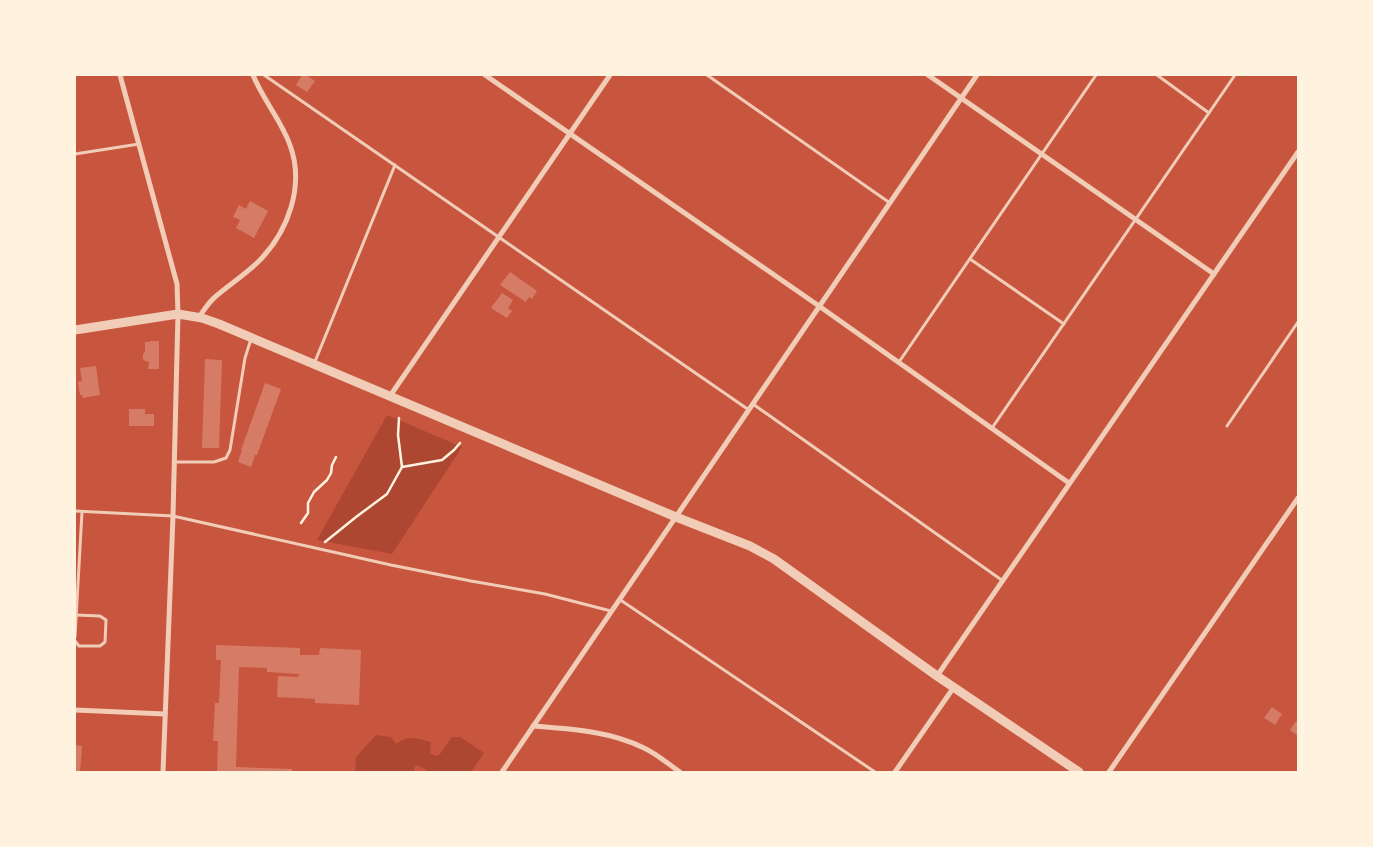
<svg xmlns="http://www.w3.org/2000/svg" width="1373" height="847" font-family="Commissioner,sans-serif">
  <rect width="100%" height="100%" fill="#c8553d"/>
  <g fill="#ae4732">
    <path d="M 387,415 L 462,447 L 392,554 L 317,540 Z"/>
    <path d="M 376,735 L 391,737 L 396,744 C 408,734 417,739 431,742 L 430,753 L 435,756 L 440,754 L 452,737 L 460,737 L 484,753 L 471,772 L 429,772 L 418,765 L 415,766 L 414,771 L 411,772 L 355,772 L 356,757 Z"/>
  </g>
  <g fill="#d67c66">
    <path d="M 302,75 L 306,75 L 315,81 L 307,92 L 296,85 Z"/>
    <path d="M 250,201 L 268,211 L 254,238 L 236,228 L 240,220 L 233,217 L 239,205 L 246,209 Z"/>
    <path d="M 510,272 L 537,291 L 532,299 L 529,297 L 526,302 L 500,285 Z"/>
    <path d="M 502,293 L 513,300 L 508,308 L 512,311 L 507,318 L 491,308 Z"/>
    <path d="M 150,341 L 159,341 L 159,369 L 148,369 L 149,362 L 145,361 L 143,359 L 143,354 L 145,352 L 145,342 L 150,342 Z"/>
    <path d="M 205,359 L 222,360 L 219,448 L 202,448 Z"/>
    <path d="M 96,366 L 100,395 L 83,398 L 82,395 L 80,395 L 78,382 L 82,381 L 80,368 Z"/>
    <path d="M 265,383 L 281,389 L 257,455 L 255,455 L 251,467 L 238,462 L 242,450 L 241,450 Z"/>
    <path d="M 129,409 L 145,409 L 145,414 L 154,414 L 154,426 L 129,426 Z"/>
    <path d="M 216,645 L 300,648 L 300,655 L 319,655 L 320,648 L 361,650 L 359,705 L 315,703 L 315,699 L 277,697 L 278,676 L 298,677 L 299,674 L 267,672 L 267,668 L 239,667 L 236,767 L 292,769 L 292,772 L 217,772 L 218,741 L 213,741 L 215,703 L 219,703 L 221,660 L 216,660 Z"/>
    <path d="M 1272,707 L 1282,714 L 1275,725 L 1264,718 Z"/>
    <path d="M 1296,721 L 1298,722 L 1298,736 L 1290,730 Z"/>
    <path d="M 75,745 L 82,746 L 80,772 L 75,772 Z"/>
  </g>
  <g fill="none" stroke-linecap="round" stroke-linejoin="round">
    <g stroke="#fff3e0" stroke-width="2.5">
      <path d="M 399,418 L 398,435 L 402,467 L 442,460 L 454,450 L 460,443"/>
      <path d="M 301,523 L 308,513 L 308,503 L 314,492 L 327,480 L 331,473 L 332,465 L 336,457"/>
      <path d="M 325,542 L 356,517 L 387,494 L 402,467"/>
    </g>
    <g stroke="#f1ccb7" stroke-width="3">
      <path d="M 264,75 L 749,410"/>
      <path d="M 707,75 L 890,203"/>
      <path d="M 1157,75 L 1209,113"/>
      <path d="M 75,154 L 139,144"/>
      <path d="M 970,259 L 1064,324"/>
      <path d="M 899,362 L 1096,75"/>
      <path d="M 314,364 L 395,165"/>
      <path d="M 753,404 L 1003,581"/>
      <path d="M 1227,426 L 1298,322"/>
      <path d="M 992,428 L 1235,75"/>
      <path d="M 174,462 L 214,462 L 226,458 L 230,450 L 245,358 L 251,339"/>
      <path d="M 75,511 L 173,516 L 391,565 L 471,581 L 545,594 L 611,611"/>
      <path d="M 619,599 L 875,772"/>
      <path d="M 75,637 L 82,512"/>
      <path d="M 75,641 L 79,646 L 100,646 L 105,642 L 106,620 L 100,616 L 76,615"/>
    </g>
    <g stroke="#f1ccb7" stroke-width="5">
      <path d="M 120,75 L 177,284 L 178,314 L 173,516 L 163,772"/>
      <path d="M 485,75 L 819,306 L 1069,483"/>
      <path d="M 928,75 L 1214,274"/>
      <path d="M 199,317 C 204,310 209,302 215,297 C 230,284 246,274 260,260 C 288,231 305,186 290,145 C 281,120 263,100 253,75"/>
      <path d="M 390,396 L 610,75"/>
      <path d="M 937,676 L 1298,152"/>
      <path d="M 75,710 L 165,714"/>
      <path d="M 533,726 C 571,729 609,731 644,748 C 657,754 668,764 680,772"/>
      <path d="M 502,772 L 977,75"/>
      <path d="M 895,772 L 954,687"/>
      <path d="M 1109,772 L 1298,498"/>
    </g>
    <path stroke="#f1ccb7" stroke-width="9" d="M 75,330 L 178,314 L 202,318 L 219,324 L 676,517 L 750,546 L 774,559 L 937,676 L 1079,772"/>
  </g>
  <rect width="1373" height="847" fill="none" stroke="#fff3e0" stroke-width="152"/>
</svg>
